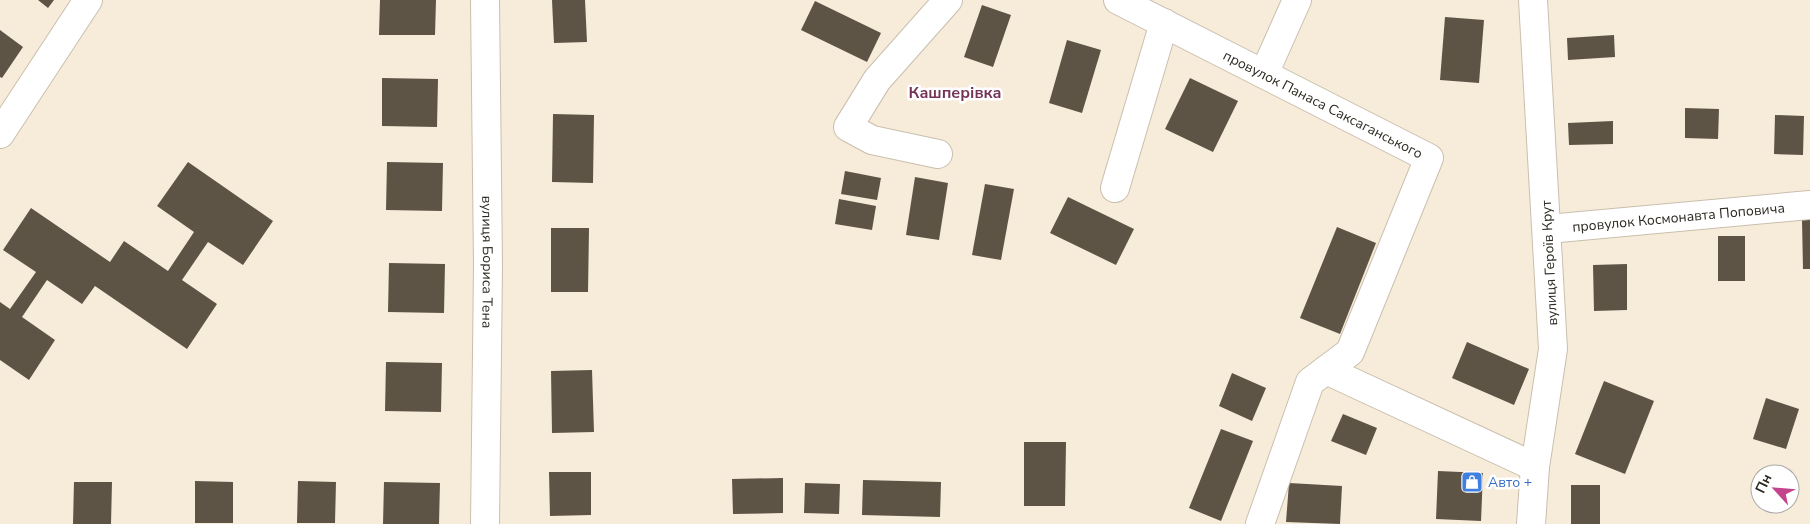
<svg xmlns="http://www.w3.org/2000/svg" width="1810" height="524" font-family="'Nunito Sans',sans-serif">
  <rect width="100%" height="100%" fill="#f7ecda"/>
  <g fill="#5e5446">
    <path d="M 38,0 L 54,0 L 48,8 Z"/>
    <path d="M 380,0 L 436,0 L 435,35 L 379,35 Z"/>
    <path d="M 552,0 L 585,0 L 587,42 L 554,43 Z"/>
    <path d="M 815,1 L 881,33 L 867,62 L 801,30 Z"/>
    <path d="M 982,5 L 1011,15 L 993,67 L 964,57 Z"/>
    <path d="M 1445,17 L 1484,20 L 1479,83 L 1440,80 Z"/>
    <path d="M 0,30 L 23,47 L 2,78 L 0,77 Z"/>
    <path d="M 1614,35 L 1615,57 L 1568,60 L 1567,38 Z"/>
    <path d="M 1067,40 L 1101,50 L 1082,113 L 1049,103 Z"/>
    <path d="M 382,78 L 438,79 L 437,127 L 382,126 Z"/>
    <path d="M 1190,78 L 1238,101 L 1213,152 L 1165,129 Z"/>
    <path d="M 1685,108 L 1719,109 L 1718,139 L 1685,138 Z"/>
    <path d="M 553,114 L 594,115 L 593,183 L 552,182 Z"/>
    <path d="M 1775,115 L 1804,116 L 1803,155 L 1774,154 Z"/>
    <path d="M 1613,121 L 1613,144 L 1569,145 L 1568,123 Z"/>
    <path d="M 188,162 L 273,221 L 243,265 L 208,242 L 182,280 L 217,304 L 187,349 L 95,286 L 82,304 L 47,280 L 22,317 L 55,340 L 29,380 L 0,360 L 0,302 L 10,309 L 36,272 L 3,250 L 31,208 L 110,262 L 124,241 L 168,271 L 194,232 L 157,206 Z"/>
    <path d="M 387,162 L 443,163 L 442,211 L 386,210 Z"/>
    <path d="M 845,171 L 881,178 L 877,200 L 841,194 Z"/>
    <path d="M 915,177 L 948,183 L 939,240 L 906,235 Z"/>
    <path d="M 985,184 L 1014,189 L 1001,260 L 972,255 Z"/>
    <path d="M 1068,197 L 1134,229 L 1116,265 L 1050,233 Z"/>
    <path d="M 839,199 L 876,206 L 872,230 L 835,224 Z"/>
    <path d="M 1802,220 L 1810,220 L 1810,269 L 1803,269 Z"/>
    <path d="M 1337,227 L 1376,243 L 1340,334 L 1300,318 Z"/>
    <path d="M 551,228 L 589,228 L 588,292 L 551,292 Z"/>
    <rect x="1718" y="236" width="27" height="45"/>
    <path d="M 389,263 L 445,264 L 444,313 L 388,312 Z"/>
    <path d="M 1627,264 L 1627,310 L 1594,311 L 1593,265 Z"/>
    <path d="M 1467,342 L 1529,369 L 1514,405 L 1452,378 Z"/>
    <path d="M 386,362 L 442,363 L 441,412 L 385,411 Z"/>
    <path d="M 592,370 L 594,432 L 552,433 L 551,371 Z"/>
    <path d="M 1232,373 L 1266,388 L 1252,421 L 1219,406 Z"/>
    <path d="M 1604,381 L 1654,401 L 1625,474 L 1575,454 Z"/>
    <path d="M 1766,398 L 1799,409 L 1786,449 L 1753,439 Z"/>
    <path d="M 1343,414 L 1377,428 L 1366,455 L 1331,441 Z"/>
    <path d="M 1221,429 L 1253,441 L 1221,521 L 1189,508 Z"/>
    <path d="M 1024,442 L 1066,442 L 1065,506 L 1024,506 Z"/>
    <path d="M 1438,471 L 1483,473 L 1481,521 L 1436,519 Z"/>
    <path d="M 549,472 L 591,472 L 591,515 L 550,516 Z"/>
    <path d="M 783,478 L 783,513 L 733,514 L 732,479 Z"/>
    <path d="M 863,480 L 941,482 L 940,517 L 862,515 Z"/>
    <path d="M 195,481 L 233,482 L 233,523 L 195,523 Z"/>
    <path d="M 298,481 L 336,482 L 335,523 L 297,523 Z"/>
    <path d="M 74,482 L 112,482 L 111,524 L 73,524 Z"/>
    <path d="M 384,482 L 440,483 L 439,524 L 383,524 Z"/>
    <path d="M 805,483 L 840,484 L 839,514 L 804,513 Z"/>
    <path d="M 1289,483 L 1342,486 L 1340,524 L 1286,522 Z"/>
    <rect x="1571" y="485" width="29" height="39"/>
  </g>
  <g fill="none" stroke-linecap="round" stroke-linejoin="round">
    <g stroke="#cabfae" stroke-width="30">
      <g id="minor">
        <path id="s1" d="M 485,0 L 488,267 L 485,524"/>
        <path id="s2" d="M 1118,0 L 1429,158 L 1350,352 L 1310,382 L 1260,524"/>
        <path d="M 1264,74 L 1297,0"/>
        <path d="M 0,134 L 88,0"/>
        <path d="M 938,154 L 872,140 L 848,127 L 877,80 L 948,0"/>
        <path d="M 1115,188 L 1164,23"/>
        <path id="s3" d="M 1548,229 L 1810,205"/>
        <path d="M 1326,370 L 1535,467"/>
        <path d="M 1531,524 L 1535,467 L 1553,349 L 1533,0"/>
      </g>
    </g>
    <use href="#minor" stroke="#fff" stroke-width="28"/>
  </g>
  <defs>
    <g id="shop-square" transform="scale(1.125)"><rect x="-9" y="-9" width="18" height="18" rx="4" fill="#3f7fe0" stroke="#fff"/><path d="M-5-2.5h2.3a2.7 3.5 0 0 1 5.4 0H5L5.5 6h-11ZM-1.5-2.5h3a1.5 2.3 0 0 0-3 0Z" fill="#fff"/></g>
  </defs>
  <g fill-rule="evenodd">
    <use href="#shop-square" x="1472" y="482"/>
  </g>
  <g text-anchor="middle" stroke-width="5" stroke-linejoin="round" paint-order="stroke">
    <g font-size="14" fill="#2d2922" stroke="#fff">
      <text dy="5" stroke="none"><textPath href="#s2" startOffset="230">провулок Панаса Саксаганського</textPath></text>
      <text dy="5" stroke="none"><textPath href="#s3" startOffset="131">провулок Космонавта Поповича</textPath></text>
      <text dy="5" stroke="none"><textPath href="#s1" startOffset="262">вулиця Бориса Тена</textPath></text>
      <text transform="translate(1549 263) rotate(-93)" y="5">вулиця Героїв Крут</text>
    </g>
    <g font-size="14" fill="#366cbe" stroke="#fff" text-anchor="start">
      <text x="1488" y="487">Авто +</text>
    </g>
    <g font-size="16" font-weight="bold" fill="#743456" stroke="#fff">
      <text x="955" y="98">Кашперівка</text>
    </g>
  </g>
  <g transform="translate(1775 489) rotate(296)"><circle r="24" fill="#ffffff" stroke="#aba9a7"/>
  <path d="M0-4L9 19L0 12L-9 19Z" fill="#c4438d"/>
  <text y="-8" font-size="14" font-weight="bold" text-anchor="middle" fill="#2d2922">Пн</text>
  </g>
</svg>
